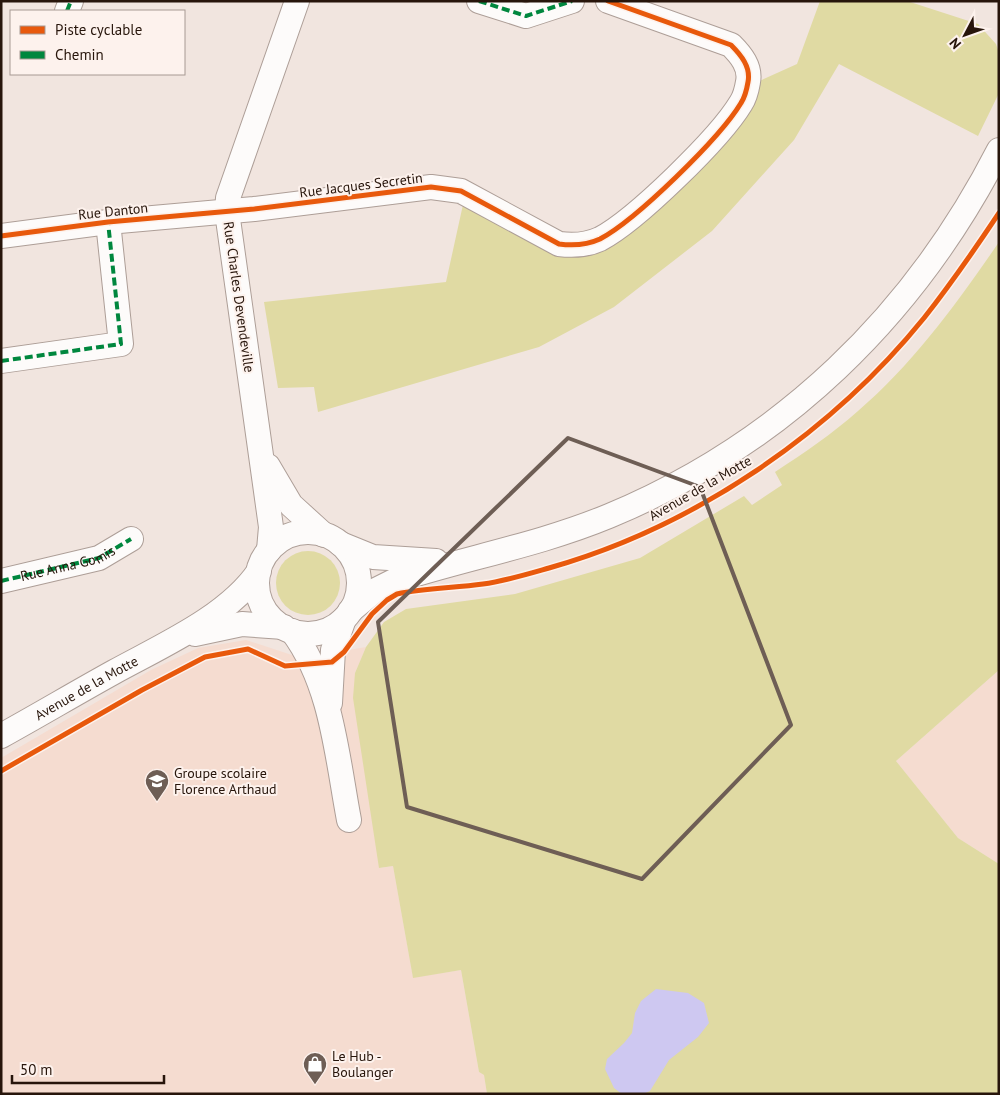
<svg xmlns="http://www.w3.org/2000/svg" width="1000" height="1095" font-family="'PT Sans',sans-serif">
  <rect width="100%" height="100%" fill="#f1e5df"/>
  <g fill="#f5dcd0">
    <path d="M 246,640 L 301,658 L 366,647 L 355,673 L 380,868 L 393,866 L 413,977 L 461,970 L 479,1072 L 484,1075 L 487,1094 L 1,1094 L 1,758 L 151,670 L 198,648 Z"/>
    <path d="M 999,670 L 999,864 L 958,838 L 896,761 Z"/>
  </g>
  <g fill="#e0daa3">
    <path d="M 820,1 L 907,1 L 978,24 L 996,44 L 999,53 L 999,93 L 978,136 L 839,64 L 794,140 L 712,231 L 614,307 L 539,347 L 318,412 L 314,387 L 278,388 L 264,302 L 446,282 L 464,200 L 587,251 L 755,83 L 797,64 Z"/>
    <path d="M 999,242 L 999,670 L 896,761 L 958,838 L 999,864 L 999,1094 L 487,1094 L 484,1075 L 479,1072 L 461,970 L 413,978 L 393,866 L 379,868 L 353,698 L 355,673 L 366,647 L 384,622 L 406,609 L 515,594 L 640,558 L 744,496 L 752,505 L 782,485 L 775,472 C 804,453 832,434 858,411 C 913,364 958,302 999,242 Z"/>
    <circle cx="308" cy="583" r="32"/>
  </g>
  <path fill="#cec8f1" d="M 656,989 L 688,993 L 704,1003 L 709,1023 L 698,1037 L 669,1060 L 650,1091 L 643,1094 L 622,1094 L 614,1088 L 605,1069 L 607,1059 L 624,1043 L 632,1033 L 635,1013 L 641,1001 Z"/>
  <g fill="none" stroke-linecap="round" stroke-linejoin="round">
    <g stroke="#ad9e97" stroke-width="26">
      <g id="minor">
        <path d="M 479,1 L 526,16 L 572,1"/>
        <path d="M 67,11 L 71,1"/>
        <path d="M 1,236 L 108,222 L 254,209 L 431,187 L 461,191 L 559,244 C 574,246 587,245 600,239 C 636,220 720,138 741,103 C 745,97 747,88 748,82 C 751,67 741,55 731,45 L 608,1"/>
        <path d="M 1,361 L 121,344 L 108,222"/>
        <path d="M 268,466 L 291,505 L 324,535"/>
        <circle cx="308" cy="583" r="51"/>
        <path d="M 341,544 L 373,557 L 436,561"/>
        <path d="M 269,550 L 271,527 L 227,212 L 228,198 L 297,1"/>
        <path d="M 1,581 L 99,558 L 131,539"/>
        <path d="M 350,611 L 374,591 L 394,581 C 465,558 539,545 609,516 C 782,444 914,316 999,150"/>
        <path d="M 292,631 C 332,684 337,757 349,820"/>
        <path d="M 195,634 L 242,624 L 284,627"/>
        <path d="M 330,703 L 333,650 L 344,619"/>
        <path id="s1" d="M 1,736 C 39,715 76,693 114,672 C 161,646 228,617 259,571"/>
      </g>
    </g>
    <use href="#minor" stroke="#fdfbfa" stroke-width="24"/>
    <g stroke="#00873e" stroke-width="4" stroke-dasharray="8 4" stroke-linecap="butt">
      <path d="M 479,1 L 526,16 L 572,1"/>
      <path d="M 67,11 L 71,1"/>
      <path d="M 1,361 L 121,344 L 108,222"/>
      <path id="s2" d="M 1,581 L 99,558 L 131,539"/>
    </g>
    <g stroke="#fdf2ed" stroke-width="8">
      <g id="cycleway">
        <path d="M 1,236 L 108,222 L 254,209 L 431,187 L 461,191 L 559,244 C 574,246 587,245 600,239 C 636,220 720,138 741,103 C 745,97 747,88 748,82 C 751,67 741,55 731,45 L 608,1"/>
        <path d="M 1,771 L 142,690 L 205,657 L 248,649 L 285,666 L 332,662 L 344,652 L 372,614 L 387,600 L 397,594 C 425,588 455,588 483,584 C 505,581 528,574 549,568 C 694,527 830,434 924,318 C 951,284 975,249 999,213"/>
      </g>
    </g>
    <use href="#cycleway" stroke="#e8590c" stroke-width="5"/>
  </g>
  <path fill="none" stroke="#6e5e55" stroke-width="4" stroke-linejoin="round" d="M 568,438 L 700,487 L 791,725 L 642,879 L 407,807 L 378,622 Z"/>
  <defs>
    <g id="school-pin" transform="scale(1.25)"><path d="M0 17L-7.5 6A9.5 9.5 0 1 1 7.5 6Z" fill="#6e5e55" stroke="#fdf2ed"/><path d="M0-5L7-2L0 1L-7-2ZM-4 1L0 2.5L4 1V4Q0 6-4 4Z" fill="#fff"/></g>
    <g id="shop-pin" transform="scale(1.25)"><path d="M0 17L-7.5 6A9.5 9.5 0 1 1 7.5 6Z" fill="#6e5e55" stroke="#fdf2ed"/><path d="M-5-2.5h2.3a2.7 3.5 0 0 1 5.4 0H5L5.5 6h-11ZM-1.5-2.5h3a1.5 2.3 0 0 0-3 0Z" fill="#fff"/></g>
  </defs>
  <g fill-rule="evenodd">
    <use href="#school-pin" x="157" y="781"/>
    <use href="#shop-pin" x="315" y="1064"/>
  </g>
  <g text-anchor="middle" stroke-width="4" stroke-linejoin="round" paint-order="stroke">
    <g font-size="14" fill="#27150b" stroke="#fdf2ed">
      <text transform="translate(361 185) rotate(-7)" y="5">Rue Jacques Secretin</text>
      <text transform="translate(113 211) rotate(-6)" y="5">Rue Danton</text>
      <text transform="translate(239 297) rotate(82)" y="5">Rue Charles Devendeville</text>
      <text transform="translate(700 488) rotate(-30)" y="5">Avenue de la Motte</text>
      <text dy="5" stroke="none"><textPath href="#s2" startOffset="69">Rue Anna Gomis</textPath></text>
      <text dy="5" stroke="none"><textPath href="#s1" startOffset="98">Avenue de la Motte</textPath></text>
    </g>
    <g font-size="14" fill="#27150b" stroke="#fdf2ed" text-anchor="start">
      <text x="174" y="778">Groupe scolaire<tspan x="174" dy="16">Florence Arthaud</tspan></text>
      <text x="332" y="1061">Le Hub -<tspan x="332" dy="16">Boulanger</tspan></text>
    </g>
  </g>
  <rect width="1000" height="1095" fill="none" stroke="#27150b" stroke-width="5"/>
  <rect x="10" y="10" width="175" height="65" fill="#fdf2ed" stroke="#a79a93"/>
  <rect x="20" y="26" width="25" height="8" fill="#e8590c" stroke="#a79a93"/>
  <text x="55" y="35" font-size="15" fill="#27150b">Piste cyclable</text>
  <rect x="20" y="51" width="25" height="8" fill="#00873e" stroke="#a79a93"/>
  <text x="55" y="60" font-size="15" fill="#27150b">Chemin</text>
  <g transform="translate(965 35) rotate(229)" stroke="#fdf2ed" stroke-width="4" paint-order="stroke">
  <path d="M0-4L9 19L0 12L-9 19Z" fill="#27150b"/>
  <text y="-8" font-size="14" font-weight="bold" text-anchor="middle" fill="#27150b">N</text>
  </g>
  <path d="M12 1075v8h152v-8" fill="none" stroke="#27150b" stroke-width="2.5"/>
  <text x="20" y="1075" font-size="15" fill="#27150b" stroke="#fdf2ed" stroke-width="4" paint-order="stroke">50 m</text>
</svg>
